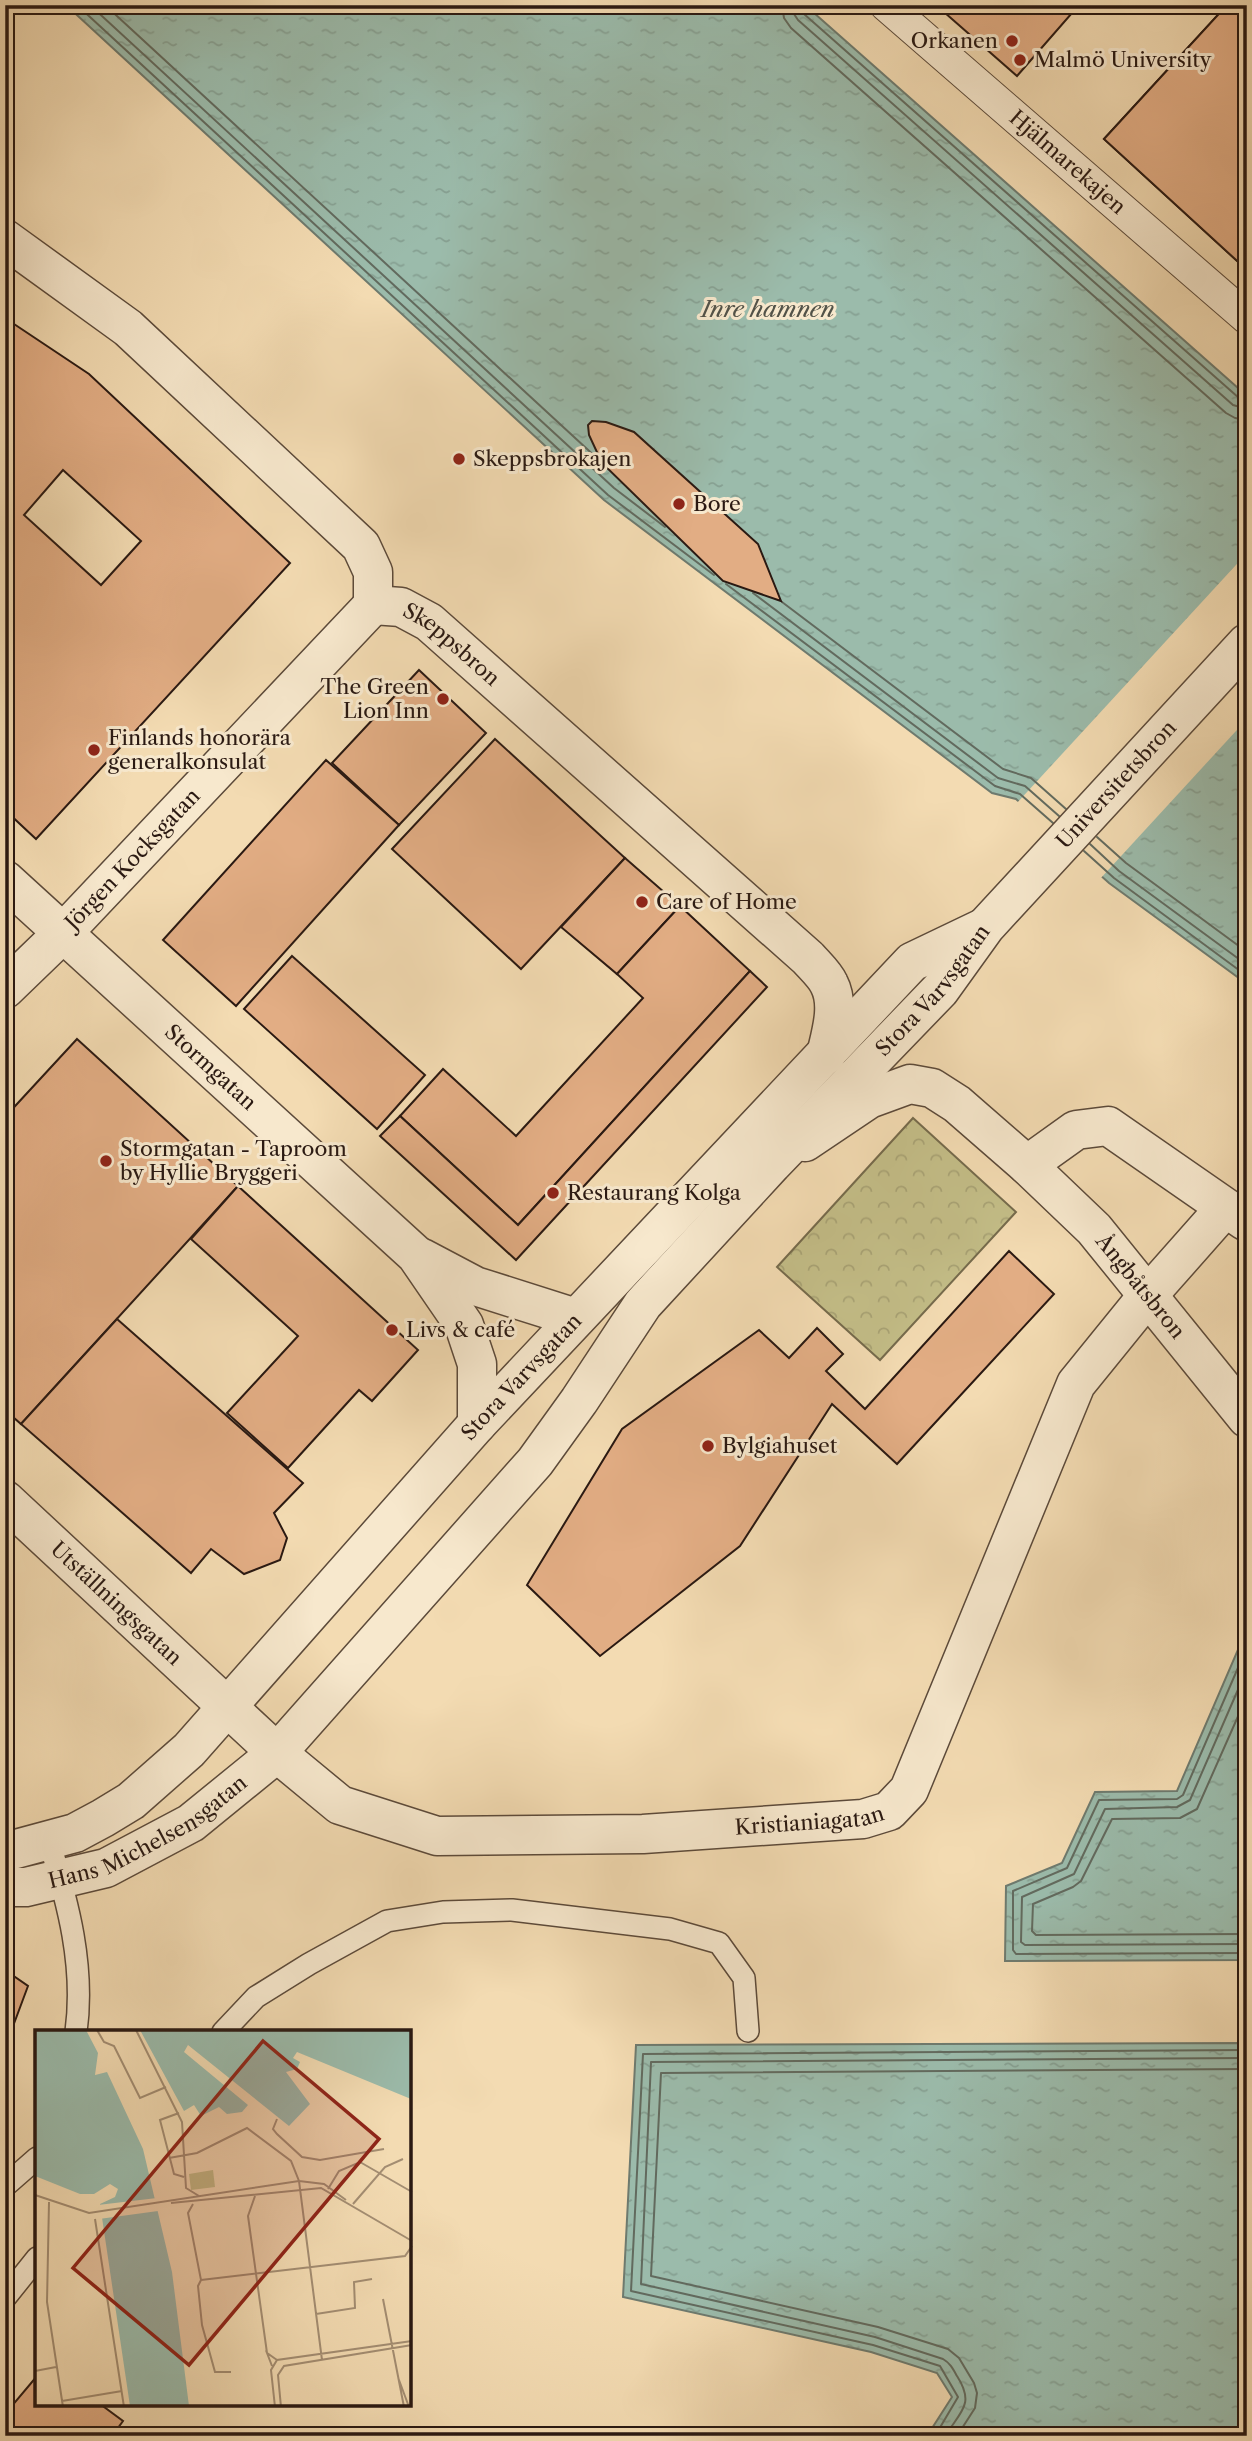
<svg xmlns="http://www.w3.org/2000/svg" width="1252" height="2441" font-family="'Libre Caslon Text',serif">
  <defs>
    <pattern id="forest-crowns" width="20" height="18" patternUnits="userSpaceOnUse" patternTransform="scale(1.75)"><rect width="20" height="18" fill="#c3bd87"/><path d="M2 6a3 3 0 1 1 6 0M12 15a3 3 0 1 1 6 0" fill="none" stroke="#a8a274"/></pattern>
    <pattern id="water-ripples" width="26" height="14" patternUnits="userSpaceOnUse" patternTransform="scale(1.75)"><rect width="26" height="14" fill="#9bbbab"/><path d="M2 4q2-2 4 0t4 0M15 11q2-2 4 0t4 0" fill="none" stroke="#86a092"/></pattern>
  </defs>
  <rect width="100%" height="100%" fill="#f3dbb2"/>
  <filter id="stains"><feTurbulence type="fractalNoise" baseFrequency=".00286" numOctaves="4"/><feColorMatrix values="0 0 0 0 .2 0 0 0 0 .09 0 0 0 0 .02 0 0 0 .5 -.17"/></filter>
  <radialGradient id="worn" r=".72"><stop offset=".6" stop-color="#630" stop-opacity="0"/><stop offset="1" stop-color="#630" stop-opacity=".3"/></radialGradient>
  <path fill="url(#forest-crowns)" stroke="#766b4c" stroke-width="2" d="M 913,1118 L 1016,1212 L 880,1360 L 777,1267 Z"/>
  <g fill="url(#water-ripples)" stroke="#6e7a6e" stroke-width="2">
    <path d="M 66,5 L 805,5 L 1247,396 L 1247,984 L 1109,883 L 1016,799 L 992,793 L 604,500 Z"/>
    <path d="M 1243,1638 L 1247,1640 L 1247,1960 L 1005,1961 L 1006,1886 L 1062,1863 L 1095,1792 L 1177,1791 Z"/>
    <path d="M 1247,2043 L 1247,2436 L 927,2436 L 952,2397 L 937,2373 L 871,2352 L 623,2297 L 636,2045 Z"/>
  </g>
  <g fill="#f3dbb2">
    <path d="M 1247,553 L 1247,719 L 1100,879 L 1016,804 Z"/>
    <path d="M 1064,2426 L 1077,2426 L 1089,2429 L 1099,2436 L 1046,2436 Z"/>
  </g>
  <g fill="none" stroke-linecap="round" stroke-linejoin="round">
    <g stroke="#626a5e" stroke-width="2">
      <path d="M 77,5 L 608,495 L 714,575"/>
      <path d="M 90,5 L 614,488 L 665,527"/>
      <path d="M 105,5 L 599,460"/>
      <path d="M 782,5 L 784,18 L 791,28 L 1226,413 L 1235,418 L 1247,420"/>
      <path d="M 793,5 L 794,14 L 798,20 L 1233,405 L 1247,409"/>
      <path d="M 801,5 L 804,14 L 1239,398 L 1247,400"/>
      <path d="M 726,584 L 995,786 L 1020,794 L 1053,823"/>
      <path d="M 753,593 L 998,778 L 1025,786 L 1059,816"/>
      <path d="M 782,602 L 1003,769 L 1031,778 L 1066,809"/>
      <path d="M 1097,837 L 1126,863 L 1247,952"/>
      <path d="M 1090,844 L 1119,871 L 1247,965"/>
      <path d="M 1084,851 L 1114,878 L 1247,976"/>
      <path d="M 1247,1647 L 1183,1795 L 1177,1799 L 1099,1800 L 1067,1868 L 1013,1891 L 1013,1950 L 1016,1954 L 1247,1953"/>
      <path d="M 1247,1669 L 1190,1800 L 1177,1807 L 1105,1809 L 1074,1874 L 1022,1897 L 1021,1942 L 1025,1945 L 1247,1944"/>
      <path d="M 1247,1696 L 1197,1809 L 1180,1818 L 1112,1819 L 1081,1881 L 1073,1887 L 1033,1904 L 1032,1931 L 1036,1935 L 1247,1934"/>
      <path d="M 935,2436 L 958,2397 L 940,2366 L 873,2345 L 631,2291 L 643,2054 L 1247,2050"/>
      <path d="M 945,2436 C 961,2411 975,2404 957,2376 C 953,2369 950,2363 943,2359 L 875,2337 L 641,2284 L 651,2062 L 1247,2058"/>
      <path d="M 957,2436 L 975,2408 L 977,2393 L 974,2383 L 959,2358 L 948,2349 L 878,2327 L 651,2276 L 661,2073 L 1247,2069"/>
    </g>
  </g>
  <g fill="#e2ad84" stroke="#2a1912" stroke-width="2" fill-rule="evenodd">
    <path d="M 936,5 L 1079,5 L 1017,76 Z"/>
    <path d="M 1227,5 L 1247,5 L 1247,270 L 1104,139 Z"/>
    <path d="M 1227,5 L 1247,5 L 1247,270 L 1104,139 Z"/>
    <path d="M 5,318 L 89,374 L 290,563 L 36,839 L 5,810 ZM 63,470 L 141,541 L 101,585 L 24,515 Z"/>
    <path d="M 592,421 L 606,422 L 634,432 L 758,544 L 781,601 L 723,581 L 602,463 L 589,435 L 588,425 Z"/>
    <path d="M 419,670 L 486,733 L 399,825 L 332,763 Z"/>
    <path d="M 495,739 L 625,858 L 521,969 L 392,849 Z"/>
    <path d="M 326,760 L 399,825 L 236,1006 L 163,940 Z"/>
    <path d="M 625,858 L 680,906 L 617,974 L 561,927 Z"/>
    <path d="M 680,906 L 750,971 L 518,1225 L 400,1116 L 443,1069 L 516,1136 L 643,998 L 617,974 Z"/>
    <path d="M 292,956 L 425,1075 L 377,1129 L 244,1009 Z"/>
    <path d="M 750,971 L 767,987 L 516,1260 L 380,1136 L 400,1116 L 518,1225 Z"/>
    <path d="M 77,1039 L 238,1186 L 21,1424 L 5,1410 L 5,1117 Z"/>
    <path d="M 238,1186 L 418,1350 L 372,1401 L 359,1390 L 288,1468 L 227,1413 L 298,1336 L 191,1239 Z"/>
    <path d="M 1009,1251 L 1054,1294 L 897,1464 L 832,1404 L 740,1546 L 600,1656 L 527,1585 L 622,1429 L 759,1330 L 789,1358 L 817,1328 L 843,1354 L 826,1371 L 865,1409 Z"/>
    <path d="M 117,1319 L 303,1483 L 274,1513 L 287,1538 L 280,1560 L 244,1574 L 211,1549 L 191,1573 L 21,1424 Z"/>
    <path d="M 5,1970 L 28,1986 L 12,2029 L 5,2028 Z"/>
    <path d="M 37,2376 L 37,2404 L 100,2404 L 123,2421 L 112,2436 L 5,2436 L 5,2414 Z"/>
  </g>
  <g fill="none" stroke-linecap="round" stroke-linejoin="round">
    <g stroke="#5c4a3a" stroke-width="24">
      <g id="service">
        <path d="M 49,1841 C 68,1903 85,1966 76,2032"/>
        <path d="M 223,2032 L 256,1997 L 309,1964 L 387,1921 L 443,1912 L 512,1910 L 670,1929 L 719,1943 L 744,1978 L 748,2031"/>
        <path d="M 5,2186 L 37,2158"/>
        <path d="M 5,2298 L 37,2258"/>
      </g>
    </g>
    <g stroke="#5c4a3a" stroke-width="34">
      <g id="pedestrian">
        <path id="s1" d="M 886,5 L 1247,318"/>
      </g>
    </g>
    <g stroke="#5c4a3a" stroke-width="41">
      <g id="minor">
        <path d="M 5,239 L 128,328 L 361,546 L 373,572 L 373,605"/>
        <path id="s2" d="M 373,605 L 401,607 L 429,622 L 808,958 C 815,966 825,975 829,984 C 840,1005 831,1033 826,1055"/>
        <path id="s3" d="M 5,880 L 416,1255 L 464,1325 L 477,1364 L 477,1424"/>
        <path id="s4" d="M 5,989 L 62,934 L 373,605"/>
        <path id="s5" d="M 805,1142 L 869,1099 L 910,1084 L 932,1088 L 957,1104 L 1027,1165 L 1094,1229 L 1247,1418"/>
        <path d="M 1027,1165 L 1076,1130 L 1108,1126 L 1245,1221"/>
        <path d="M 422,1258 L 475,1286 L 576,1318"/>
        <path id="s6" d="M 5,1500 L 277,1753 L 340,1805 L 437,1836 L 643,1834 L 863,1819 L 889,1811 L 909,1790 L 1076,1384 L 1149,1294 L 1225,1208"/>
      </g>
    </g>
    <g stroke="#5c4a3a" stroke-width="41">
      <g id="tertiary">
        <path id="s7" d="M 5,1852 L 75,1833 L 103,1818 L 131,1801 L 189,1750 L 477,1424 L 912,962 L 981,929"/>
        <path id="s8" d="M 5,1887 L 26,1887 L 106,1868 L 191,1823 L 277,1753 L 535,1462 L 579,1401 L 643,1304 L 772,1164 L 940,990 L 986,926 L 1247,643"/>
      </g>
    </g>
    <use href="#service" stroke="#f7e8cd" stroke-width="21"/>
    <use href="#pedestrian" stroke="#f7e8cd" stroke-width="32"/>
    <use href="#minor" stroke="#f7e8cd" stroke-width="38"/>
    <use href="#tertiary" stroke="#f7e8cd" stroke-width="38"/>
  </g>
  <g fill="#8f2418" stroke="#f7e8cd" stroke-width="2.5">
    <circle cx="1012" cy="41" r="7"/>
    <circle cx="1020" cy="60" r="7"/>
    <circle cx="459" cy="459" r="7"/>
    <circle cx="679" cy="504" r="7"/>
    <circle cx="443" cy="699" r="7"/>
    <circle cx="94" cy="750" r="7"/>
    <circle cx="642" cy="902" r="7"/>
    <circle cx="106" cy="1161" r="7"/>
    <circle cx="553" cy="1193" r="7"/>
    <circle cx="392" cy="1330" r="7"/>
    <circle cx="708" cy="1446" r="7"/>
  </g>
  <g text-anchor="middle" stroke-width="6" stroke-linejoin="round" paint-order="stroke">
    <g font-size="21" fill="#2a1912" stroke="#f7e8cd" text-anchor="start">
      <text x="998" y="48" text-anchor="end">Orkanen</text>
      <text x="1034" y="67">Malmö University</text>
      <text x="473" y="466">Skeppsbrokajen</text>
      <text x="693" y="511">Bore</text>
      <text x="429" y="694" text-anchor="end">The Green<tspan x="429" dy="24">Lion Inn</tspan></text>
      <text x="108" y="745">Finlands honorära<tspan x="108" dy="24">generalkonsulat</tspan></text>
      <text x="656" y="909">Care of Home</text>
      <text x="120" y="1156">Stormgatan - Taproom<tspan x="120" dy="24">by Hyllie Bryggeri</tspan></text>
      <text x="567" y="1200">Restaurang Kolga</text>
      <text x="406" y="1337">Livs &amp; café</text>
      <text x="722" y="1453">Bylgiahuset</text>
    </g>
    <g font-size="21" fill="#2a1912" stroke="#f7e8cd">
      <text dy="7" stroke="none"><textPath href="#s1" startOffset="240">Hjälmarekajen</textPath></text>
      <text dy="7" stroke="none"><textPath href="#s2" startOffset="91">Skeppsbron</textPath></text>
      <text dy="7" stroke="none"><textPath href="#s8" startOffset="1594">Universitetsbron</textPath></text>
      <text dy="7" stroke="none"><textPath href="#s4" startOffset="182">Jörgen Kocksgatan</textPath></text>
      <text dy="7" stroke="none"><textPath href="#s8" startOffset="1318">Stora Varvsgatan</textPath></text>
      <text dy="7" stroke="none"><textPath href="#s3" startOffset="278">Stormgatan</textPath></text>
      <text dy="7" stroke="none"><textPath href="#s5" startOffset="432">Ångbåtsbron</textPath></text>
      <text dy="7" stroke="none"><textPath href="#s7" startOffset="714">Stora Varvsgatan</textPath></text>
      <text dy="7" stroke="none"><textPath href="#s6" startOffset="152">Utställningsgatan</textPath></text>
      <text dy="7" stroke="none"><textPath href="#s6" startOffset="928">Kristianiagatan</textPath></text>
      <text dy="7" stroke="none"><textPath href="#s8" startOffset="156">Hans Michelsensgatan</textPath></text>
    </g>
    <g font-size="23" font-style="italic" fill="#525248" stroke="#f7e8cd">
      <text x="768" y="317">Inre hamnen</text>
    </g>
  </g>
  <g transform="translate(35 2030)">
    <rect width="376" height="376" fill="#f3dbb2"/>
    <path d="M 178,140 L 180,157 L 156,160 L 154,144 Z" fill="#c3bd87"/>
    <path d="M 0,0 L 51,0 L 63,23 L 60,45 L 72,42 L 108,119 L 137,242 L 154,376 L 95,376 L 65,174 L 80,167 L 83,159 L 75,154 L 59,164 L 45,164 L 0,146 ZM 105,0 L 376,0 L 376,69 L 262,22 L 258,28 L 265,32 L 262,39 L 251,42 L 275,74 L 254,96 L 153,15 L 149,22 L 213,75 L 207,82 L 192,84 L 184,77 L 166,86 L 159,75 L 149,81 Z" fill="#9bbbab"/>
    <path d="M 122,168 L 123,181 L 64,189 L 63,175 Z" fill="#f3dbb2"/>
    <path fill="none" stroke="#a38d72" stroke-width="2" d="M 62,0 L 69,12 L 79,16 L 105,68 L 131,57M 101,0 L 147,92 L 151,158 L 164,166M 144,83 L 125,90 L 139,144 L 149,147M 242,89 L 238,99 L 242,104 L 267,127 L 285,130 L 349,119M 134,128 L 162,123 L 212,98 L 256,131 L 264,151 L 287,330M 293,159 L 304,141 L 325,132 L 377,162M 0,165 L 54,183 L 264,151 L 289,154 L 311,170M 220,166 L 213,186 L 232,323M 14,172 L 12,272 L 28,377M 136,173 L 286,158 L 377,211M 158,174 L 153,183 L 166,250 L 163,256 L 167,295 L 180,342 L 196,342M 318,174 L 350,137 L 368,129M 60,189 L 89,377M 166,250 L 370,226 L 377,216M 348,269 L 369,377M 281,284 L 320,278 L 319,252 L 337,249M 237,336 L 232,323 L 242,330M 0,341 L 21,337M 364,350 L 374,377M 27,371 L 87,361M 240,377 L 236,340 L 242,330 L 377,311M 246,377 L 243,345 L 249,336 L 377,315"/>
    <path fill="#8f2418" fill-opacity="0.15" stroke="#8f2418" stroke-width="3.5" d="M 228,11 L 344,109 L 154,335 L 38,238 Z"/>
    <rect width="376" height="376" fill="none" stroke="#2a1912" stroke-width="3.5"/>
  </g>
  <rect width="1252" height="2441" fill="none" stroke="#f3dbb2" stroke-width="28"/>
  <rect x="7" y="7" width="1238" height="2427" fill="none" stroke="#2a1912" stroke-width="3.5"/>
  <rect x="14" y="14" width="1224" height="2413" fill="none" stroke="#2a1912" stroke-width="2"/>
  <rect width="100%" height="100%" filter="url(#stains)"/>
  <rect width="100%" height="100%" fill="url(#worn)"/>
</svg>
